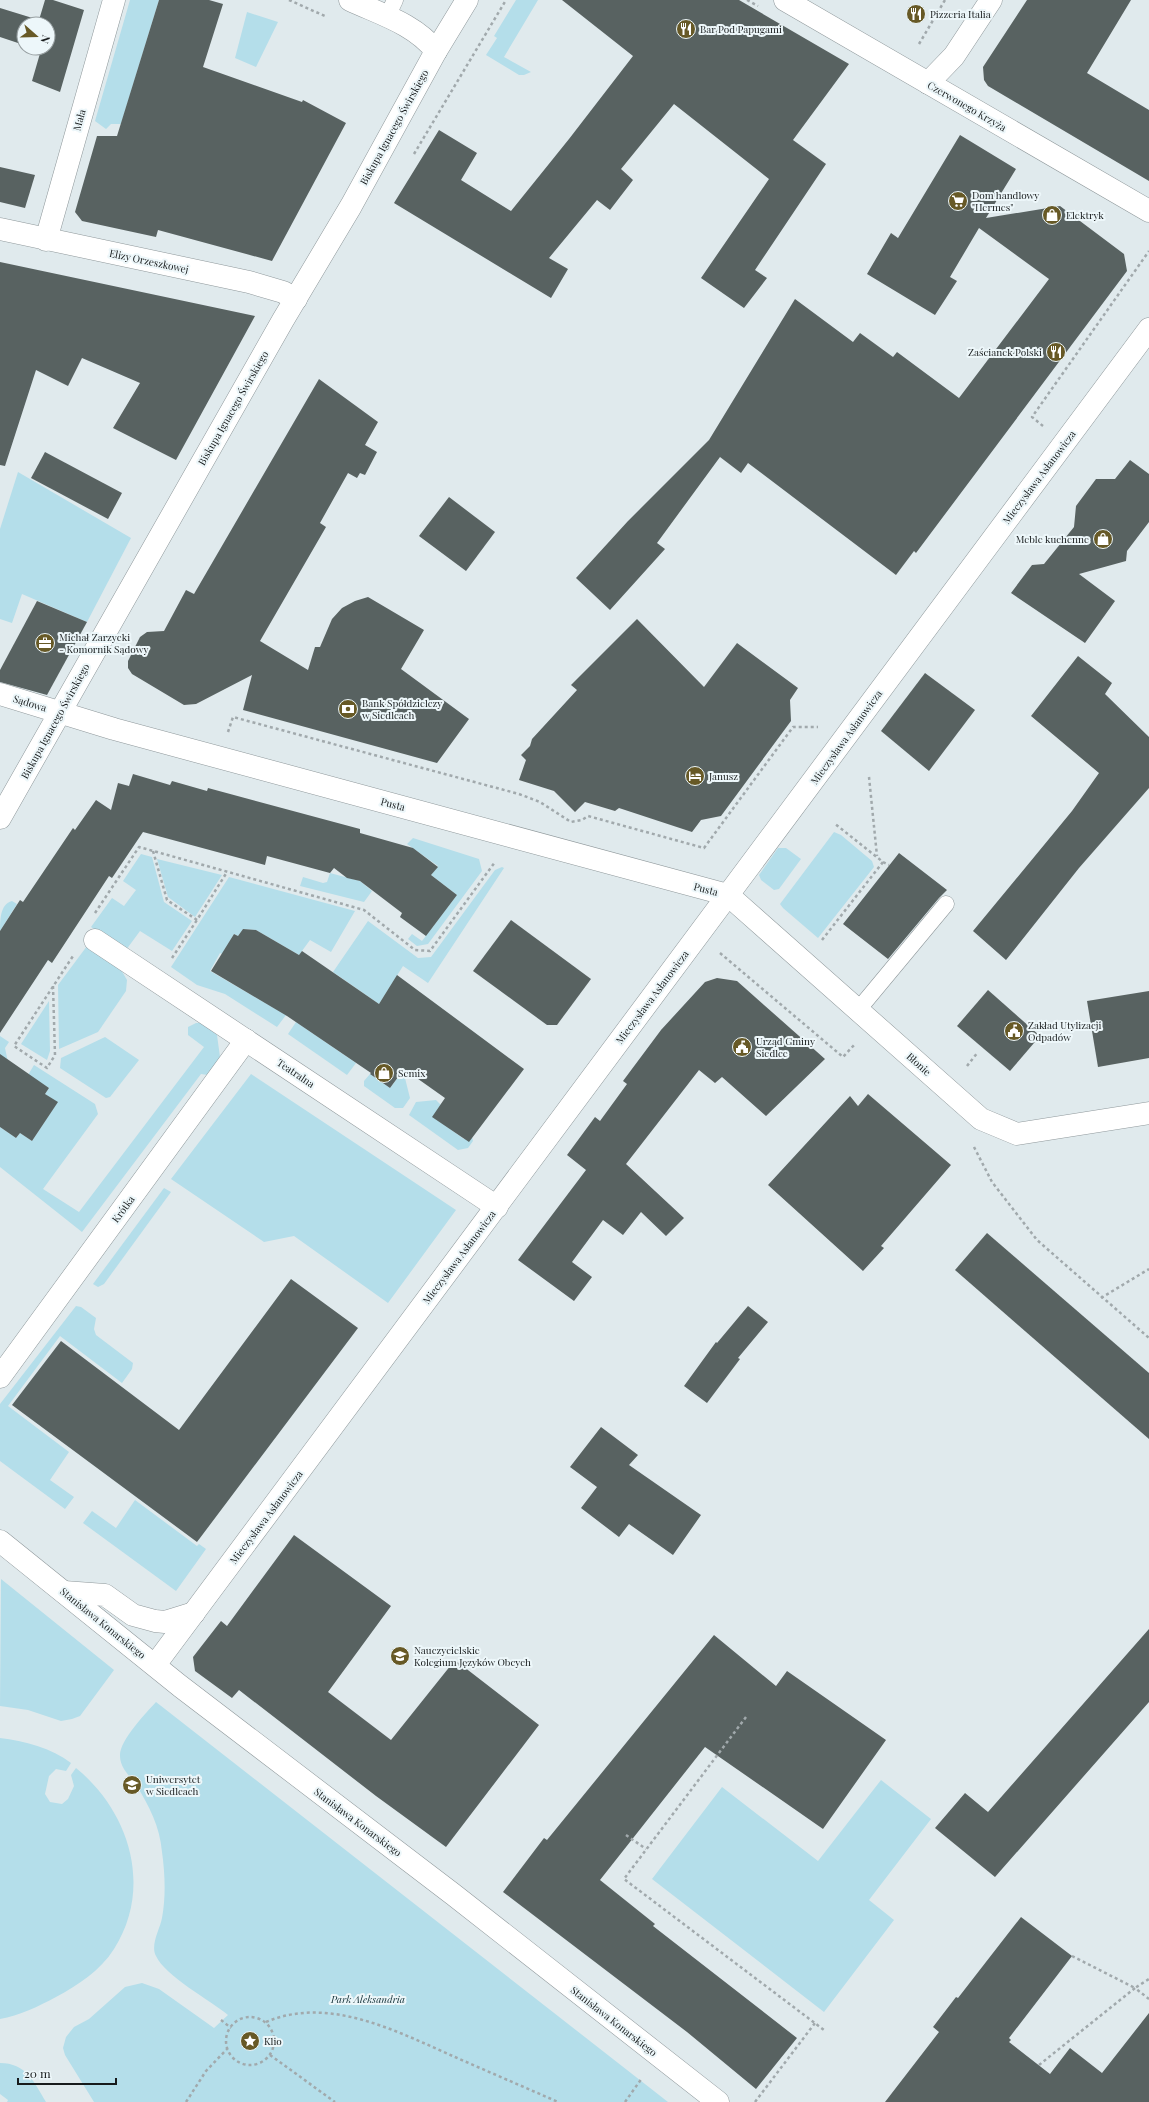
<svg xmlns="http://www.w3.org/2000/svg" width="1149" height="2102" font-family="'Playfair Display',serif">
  <rect width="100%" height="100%" fill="#e0eaed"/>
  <g fill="#b4deea">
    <path d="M 130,0 L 159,0 L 121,124 L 111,124 L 106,129 L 95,121 Z"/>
    <path d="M 516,0 L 538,0 L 504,57 L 531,72 L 524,75 L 519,75 L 486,55 L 497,38 L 494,36 Z"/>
    <path d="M 247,12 L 278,22 L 256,67 L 235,58 Z"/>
    <path d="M 18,472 L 131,538 L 87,622 L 22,594 L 12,623 L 0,619 L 0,529 Z"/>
    <path d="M 834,832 L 841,835 L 872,861 L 874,867 L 818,938 L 783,908 L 780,904 Z"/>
    <path d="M 413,838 L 479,859 L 482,871 L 428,944 L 417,946 L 408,939 L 412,934 L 422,941 L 457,895 L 431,875 L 438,866 L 407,844 Z"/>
    <path d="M 778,848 L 786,848 L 801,859 L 779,889 L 774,890 L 761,880 L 759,875 Z"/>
    <path d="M 141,854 L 152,857 L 164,902 L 192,921 L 172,951 L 140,931 L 126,950 L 91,927 L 112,898 L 124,906 L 136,890 L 123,881 Z"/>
    <path d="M 157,859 L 222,875 L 195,917 L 168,897 Z"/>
    <path d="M 502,867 L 504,868 L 428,983 L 403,966 L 379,1004 L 333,972 L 368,921 L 418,958 L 431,957 L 495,870 Z"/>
    <path d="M 330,873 L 360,881 L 372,891 L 364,902 L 300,886 L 303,877 L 323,883 L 327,882 Z"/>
    <path d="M 229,877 L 355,911 L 331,952 L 310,940 L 299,955 L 256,930 L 243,929 L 238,936 L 234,934 L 222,954 L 220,953 L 210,971 L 286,1015 L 277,1027 L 225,994 L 197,985 L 171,967 Z"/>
    <path d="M 12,901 L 17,904 L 0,931 C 0,920 0,904 12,901 Z"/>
    <path d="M 87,946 L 120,968 L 127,980 L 126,991 L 98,1032 L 59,1049 L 58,985 Z"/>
    <path d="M 49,1001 L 50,1051 L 47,1060 L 21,1044 Z"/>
    <path d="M 296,1022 L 356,1063 L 347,1075 L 288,1034 Z"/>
    <path d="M 196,1023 L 202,1023 L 217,1035 L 220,1057 L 208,1075 L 201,1074 L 82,1232 L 0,1167 L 0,1127 L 16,1138 L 20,1133 L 32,1141 L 57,1103 L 45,1094 L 49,1088 L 28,1075 L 34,1065 L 95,1104 L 98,1114 L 43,1189 L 79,1212 L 204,1047 L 188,1035 L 188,1027 Z"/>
    <path d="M 0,1036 L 9,1042 L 5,1048 L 8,1062 L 0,1079 Z"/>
    <path d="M 105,1037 L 139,1060 L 110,1097 L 106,1098 L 60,1068 L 61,1058 Z"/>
    <path d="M 251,1074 L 456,1210 L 388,1303 L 294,1236 L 264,1242 L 171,1179 Z"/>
    <path d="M 370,1074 L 390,1088 L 400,1075 L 405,1078 L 410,1098 L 403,1108 L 395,1108 L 364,1086 L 364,1081 Z"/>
    <path d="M 436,1100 L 441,1105 L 433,1117 L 464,1139 L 472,1137 L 473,1141 L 468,1148 L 458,1150 L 409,1115 L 416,1102 Z"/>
    <path d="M 164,1188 L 171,1192 L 104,1284 L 98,1287 L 93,1284 Z"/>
    <path d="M 76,1306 L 81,1307 L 96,1318 L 94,1329 L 96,1335 L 133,1363 L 132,1369 L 122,1383 L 60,1336 L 8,1406 L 69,1452 L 50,1480 L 74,1497 L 65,1509 L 0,1461 L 0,1404 Z"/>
    <path d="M 135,1500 L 197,1546 L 199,1544 L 206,1549 L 176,1591 L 83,1523 L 92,1511 L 116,1528 Z"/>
    <path d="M 1,1579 L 114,1670 L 80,1716 L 72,1719 L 61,1721 L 28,1710 L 0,1706 Z"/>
    <path d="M 156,1702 L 668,2102 L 94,2102 L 65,2055 L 63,2048 L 66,2037 L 74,2027 L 89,2019 L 125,1987 L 142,1983 L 159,1989 L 214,2028 L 228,2015 C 210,2000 165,1976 156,1956 C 150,1945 160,1929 162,1918 C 166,1897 165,1873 162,1852 C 160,1827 149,1805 136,1785 C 130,1776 120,1768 120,1756 C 119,1741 146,1713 156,1702 Z"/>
    <path d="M 0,1738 C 24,1741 52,1748 71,1763 L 66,1771 L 56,1769 L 49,1776 L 45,1794 L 50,1802 L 62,1804 L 68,1799 L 74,1786 L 71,1775 L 76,1768 C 130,1812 153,1888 114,1949 C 100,1971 78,1985 56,1997 C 39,2006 19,2016 0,2019 Z"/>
    <path d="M 881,1780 L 931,1819 L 869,1900 L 894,1920 L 824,2012 L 652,1879 L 722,1787 L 818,1861 Z"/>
    <path d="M 0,2063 C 26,2063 34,2082 46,2102 L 7,2102 L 8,2100 L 0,2094 Z"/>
  </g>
  <g fill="#586261">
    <path d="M 45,0 L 53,0 L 84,10 L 60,92 L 32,81 L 41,50 L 35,48 L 48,48 L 48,24 L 24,24 L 24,45 L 0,37 L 0,8 L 39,20 Z"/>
    <path d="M 159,0 L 209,0 L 223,4 L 203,67 L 302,102 L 303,100 L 346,123 L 272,261 L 158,230 L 156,237 L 82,221 L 75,212 L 97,136 L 117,136 Z"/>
    <path d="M 562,0 L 739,0 L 849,64 L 793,140 L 826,164 L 755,270 L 767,278 L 744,308 L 701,278 L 769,179 L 674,104 L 621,169 L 633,180 L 610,210 L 597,200 L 549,258 L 568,269 L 551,298 L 394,203 L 439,130 L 477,153 L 461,180 L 511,211 L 569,139 L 633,56 Z"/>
    <path d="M 1027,0 L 1131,0 L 1087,73 L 1149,110 L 1149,181 L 988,86 L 984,80 L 983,67 Z"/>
    <path d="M 960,135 L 1016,169 L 986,218 L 1060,206 L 1124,254 L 1127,271 L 916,553 L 914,551 L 896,575 L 748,463 L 741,473 L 720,457 L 657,543 L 665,549 L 610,610 L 576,578 L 628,521 L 709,440 L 795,299 L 853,342 L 860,333 L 893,357 L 897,352 L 959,398 L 1049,279 L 979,228 L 950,277 L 957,281 L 935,315 L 867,274 L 891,233 L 898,238 Z"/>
    <path d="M 0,167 L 35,175 L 25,208 L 0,202 Z"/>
    <path d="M 0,262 L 255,316 L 176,460 L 113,428 L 140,383 L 82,358 L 68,386 L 36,370 L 5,466 L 0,465 Z"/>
    <path d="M 319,379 L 378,422 L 365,445 L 377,452 L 365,475 L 360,473 L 357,478 L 348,473 L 320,523 L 326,527 L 260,641 L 308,670 L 315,647 L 320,647 L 332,619 L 342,608 L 355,601 L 368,597 L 424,630 L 401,669 L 469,719 L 437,763 L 243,710 L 252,675 L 196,704 L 184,705 L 132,674 L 128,668 L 128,661 L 140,637 L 147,632 L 164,631 L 186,590 L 194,594 Z"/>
    <path d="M 45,452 L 122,493 L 108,519 L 31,478 Z"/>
    <path d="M 1130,460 L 1149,474 L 1149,522 L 1127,551 L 1126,561 L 1079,574 L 1115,601 L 1085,643 L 1011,593 L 1032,565 L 1044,564 L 1074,527 L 1076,506 L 1096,479 L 1115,479 Z"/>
    <path d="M 449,497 L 495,532 L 466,571 L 419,536 Z"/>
    <path d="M 37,601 L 87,622 L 47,695 L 0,682 L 0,670 Z"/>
    <path d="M 637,619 L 704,687 L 737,643 L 798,688 L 790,700 L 791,721 L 721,816 L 701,820 L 692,832 L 619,808 L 615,811 L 585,802 L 575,812 L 554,791 L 519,780 L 526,760 L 521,755 L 530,746 L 532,739 L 577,690 L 571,685 Z"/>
    <path d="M 1078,656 L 1112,683 L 1105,694 L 1149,737 L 1149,788 L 1079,868 L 1006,960 L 973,931 L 1072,811 L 1099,773 L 1031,716 Z"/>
    <path d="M 925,673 L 975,710 L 929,771 L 881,731 Z"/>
    <path d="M 133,774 L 170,785 L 172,781 L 207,791 L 208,788 L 360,829 L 360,833 L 413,848 L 438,867 L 431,875 L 457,895 L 426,936 L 400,917 L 402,913 L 360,881 L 347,878 L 334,868 L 330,873 L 267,856 L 265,865 L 143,832 L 112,878 L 109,876 L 52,963 L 48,960 L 0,1033 L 0,931 L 20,900 L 23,902 L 73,828 L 75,830 L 96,800 L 111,810 L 118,783 L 129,786 Z"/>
    <path d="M 899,853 L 947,890 L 939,898 L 888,959 L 843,924 Z"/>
    <path d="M 511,920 L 591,979 L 557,1025 L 547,1025 L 473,971 Z"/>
    <path d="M 243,929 L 256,930 L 299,955 L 302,951 L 379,1004 L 397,975 L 524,1069 L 469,1142 L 432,1117 L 445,1098 L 404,1069 L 390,1088 L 370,1074 L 371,1073 L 287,1016 L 211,971 L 234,934 L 238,936 Z"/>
    <path d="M 717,978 L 737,981 L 825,1059 L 766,1116 L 722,1077 L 715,1083 L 699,1070 L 626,1164 L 684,1218 L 666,1236 L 641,1212 L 623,1235 L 603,1220 L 572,1262 L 592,1277 L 574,1301 L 518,1260 L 586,1170 L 567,1155 L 595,1117 L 600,1121 L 627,1084 L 623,1081 L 661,1030 L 705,982 Z"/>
    <path d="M 988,990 L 1040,1036 L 1010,1071 L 957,1026 Z"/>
    <path d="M 1149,991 L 1149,1058 L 1098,1067 L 1087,1001 Z"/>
    <path d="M 0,1054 L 49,1088 L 45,1094 L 58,1102 L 32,1141 L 20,1133 L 16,1138 L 0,1127 Z"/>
    <path d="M 868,1094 L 951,1165 L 881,1246 L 884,1248 L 863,1271 L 768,1185 L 850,1096 L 858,1106 Z"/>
    <path d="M 987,1233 L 1149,1373 L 1149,1439 L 955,1270 Z"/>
    <path d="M 291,1279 L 358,1328 L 197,1542 L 12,1405 L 61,1341 L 179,1430 Z"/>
    <path d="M 748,1306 L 768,1322 L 738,1358 L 740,1359 L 707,1403 L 684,1386 L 716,1342 L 717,1343 Z"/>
    <path d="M 601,1427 L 638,1455 L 629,1465 L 701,1515 L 673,1555 L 629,1524 L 619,1537 L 581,1508 L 597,1487 L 570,1467 Z"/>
    <path d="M 294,1535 L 391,1606 L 328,1692 L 391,1740 L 455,1660 L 539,1725 L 446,1847 L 376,1796 L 239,1690 L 232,1698 L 195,1671 L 193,1657 L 221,1621 L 227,1626 Z"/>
    <path d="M 1149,1629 L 1149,1702 L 995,1877 L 935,1828 L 965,1793 L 988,1812 Z"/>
    <path d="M 714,1635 L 776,1686 L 787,1671 L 886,1740 L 823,1829 L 705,1747 L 600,1880 L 655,1924 L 653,1926 L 797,2038 L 756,2089 L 687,2032 L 503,1892 L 544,1838 L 547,1840 Z"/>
    <path d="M 1021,1917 L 1072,1956 L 1009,2038 L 1011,2040 L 1009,2042 L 1050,2074 L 1070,2048 L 1102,2073 L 1149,2013 L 1149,2102 L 885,2102 L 939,2032 L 933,2027 L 956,1997 L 958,1998 Z"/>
  </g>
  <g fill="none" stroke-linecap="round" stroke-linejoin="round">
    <g stroke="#8f989b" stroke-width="17">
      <g id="service">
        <path d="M 387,17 L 395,0"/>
        <path d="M 858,1010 L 946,904"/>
      </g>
    </g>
    <g stroke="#8f989b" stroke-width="23">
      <g id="minor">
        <path d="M 350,0 C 380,14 415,24 436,51"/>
        <path d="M 785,0 L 1149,211"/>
        <path d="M 928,83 L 954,56 L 991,0"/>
        <path d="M 0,229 L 249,282 L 283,292 L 296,299"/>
        <path d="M 46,240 L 114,0"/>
        <path d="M 0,694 L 114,729 L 728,895 L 981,1119 L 1017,1134 L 1149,1113"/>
        <path d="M 0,818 L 283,320 L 351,206 L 436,51 L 467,0"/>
        <path d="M 95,940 L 497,1207"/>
        <path d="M 0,1377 L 246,1040"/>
        <path d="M 0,1541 L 180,1686 L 454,1895 L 718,2102"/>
        <path d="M 64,1592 L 105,1595 L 133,1615 L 155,1621 L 165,1622 L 194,1613"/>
        <path d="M 155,1665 L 1149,329"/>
      </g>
    </g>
    <g stroke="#a1a9ac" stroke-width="2.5" stroke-dasharray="3 3" stroke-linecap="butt">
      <path d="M 289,0 L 327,17"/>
      <path d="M 747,0 L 758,6"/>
      <path d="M 919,44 L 945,0"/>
      <path d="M 414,154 L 506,0"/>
      <path d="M 1043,426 L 1032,417 L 1149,251"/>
      <path d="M 228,732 L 233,717 L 519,794 L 540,802 L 571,822 L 582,820 L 588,816 L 704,848 L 793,727 L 818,727"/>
      <path d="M 869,777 L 877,856"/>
      <path d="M 153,851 L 167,900 L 197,920 L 227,872"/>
      <path d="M 883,862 L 889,865"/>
      <path d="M 95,913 L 139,847 L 364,910 L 415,950 L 430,951 L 495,862"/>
      <path d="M 822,940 L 883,862 L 834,823"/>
      <path d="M 720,953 L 843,1057 L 855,1044"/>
      <path d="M 172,958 L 197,920"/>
      <path d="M 53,986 L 55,1055 L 47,1068 L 14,1046 L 73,956"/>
      <path d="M 967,1066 L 978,1052"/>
      <path d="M 974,1147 L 992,1182 L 1037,1240 L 1149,1338"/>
      <path d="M 1101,1298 L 1149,1269"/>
      <path d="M 746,1717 L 624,1879 L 824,2030"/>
      <path d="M 626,1835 L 646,1849"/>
      <path d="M 1072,1956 L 1135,1988 L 1149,1979"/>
      <circle cx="250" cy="2041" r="24"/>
      <path d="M 221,2020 L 231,2028"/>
      <path d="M 266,2022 C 329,1995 398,2032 455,2057 C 489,2072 524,2087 558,2102"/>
      <path d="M 270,2055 L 335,2102"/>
      <path d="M 1039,2065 L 1135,1988 L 1149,1999"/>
      <path d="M 186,2102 L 206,2071 L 227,2049"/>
      <path d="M 625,2102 L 642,2078"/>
      <path d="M 755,2102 L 815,2023"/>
    </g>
    <use href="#service" stroke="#fff" stroke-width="16"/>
    <use href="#minor" stroke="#fff" stroke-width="22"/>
  </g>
  <defs>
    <g id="restaurant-disc" transform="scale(1)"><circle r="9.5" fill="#675926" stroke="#edf7fa"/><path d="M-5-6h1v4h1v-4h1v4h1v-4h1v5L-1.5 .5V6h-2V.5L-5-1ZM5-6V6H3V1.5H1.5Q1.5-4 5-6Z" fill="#fff"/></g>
    <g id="supermarket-disc" transform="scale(1)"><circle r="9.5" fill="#675926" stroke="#edf7fa"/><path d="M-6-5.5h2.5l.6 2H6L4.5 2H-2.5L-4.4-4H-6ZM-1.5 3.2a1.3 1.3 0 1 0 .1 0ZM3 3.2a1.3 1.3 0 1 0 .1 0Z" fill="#fff"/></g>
    <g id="shop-disc" transform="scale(1)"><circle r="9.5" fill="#675926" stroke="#edf7fa"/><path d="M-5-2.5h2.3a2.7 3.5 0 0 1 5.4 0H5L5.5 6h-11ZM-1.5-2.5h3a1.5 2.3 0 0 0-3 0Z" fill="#fff"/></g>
    <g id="office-disc" transform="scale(1)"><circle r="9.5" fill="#675926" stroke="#edf7fa"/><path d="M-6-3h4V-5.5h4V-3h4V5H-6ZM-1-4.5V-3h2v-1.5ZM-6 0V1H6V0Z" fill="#fff"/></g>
    <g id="bank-disc" transform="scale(1)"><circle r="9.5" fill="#675926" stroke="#edf7fa"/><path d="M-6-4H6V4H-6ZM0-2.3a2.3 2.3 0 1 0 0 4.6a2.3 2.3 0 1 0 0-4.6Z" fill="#fff"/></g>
    <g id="hotel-disc" transform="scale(1)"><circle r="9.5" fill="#675926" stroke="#edf7fa"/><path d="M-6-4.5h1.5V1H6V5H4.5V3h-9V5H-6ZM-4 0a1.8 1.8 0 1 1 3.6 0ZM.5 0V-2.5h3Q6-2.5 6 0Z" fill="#fff"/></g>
    <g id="civic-disc" transform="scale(1)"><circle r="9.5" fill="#675926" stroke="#edf7fa"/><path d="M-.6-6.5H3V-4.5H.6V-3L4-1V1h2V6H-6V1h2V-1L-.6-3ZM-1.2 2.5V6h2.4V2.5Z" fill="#fff"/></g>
    <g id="university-disc" transform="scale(1)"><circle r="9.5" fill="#675926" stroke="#edf7fa"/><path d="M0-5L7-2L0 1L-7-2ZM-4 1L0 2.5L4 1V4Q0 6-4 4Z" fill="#fff"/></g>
    <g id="sight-disc" transform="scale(1)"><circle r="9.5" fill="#675926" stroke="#edf7fa"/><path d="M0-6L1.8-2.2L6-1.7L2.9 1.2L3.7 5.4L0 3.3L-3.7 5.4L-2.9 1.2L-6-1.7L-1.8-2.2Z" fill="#fff"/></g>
  </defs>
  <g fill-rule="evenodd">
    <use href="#restaurant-disc" x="916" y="14"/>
    <use href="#restaurant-disc" x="686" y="29"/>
    <use href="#supermarket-disc" x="958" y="201"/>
    <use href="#shop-disc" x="1052" y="215"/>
    <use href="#restaurant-disc" x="1056" y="352"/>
    <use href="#shop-disc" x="1103" y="539"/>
    <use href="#office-disc" x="45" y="643"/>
    <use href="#bank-disc" x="348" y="709"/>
    <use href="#hotel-disc" x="695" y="776"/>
    <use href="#civic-disc" x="1014" y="1031"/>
    <use href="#civic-disc" x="742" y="1047"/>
    <use href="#shop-disc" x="384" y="1073"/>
    <use href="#university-disc" x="400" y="1656"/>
    <use href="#university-disc" x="132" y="1785"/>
    <use href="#sight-disc" x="250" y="2041"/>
  </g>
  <g text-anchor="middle" stroke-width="4" stroke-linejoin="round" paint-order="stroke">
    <g font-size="10" fill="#171b1c" stroke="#edf7fa" text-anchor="start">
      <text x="930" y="18">Pizzeria Italia</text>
      <text x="700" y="33">Bar Pod Papugami</text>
      <text x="972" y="199">Dom handlowy<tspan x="972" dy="12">"Hermes"</tspan></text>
      <text x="1066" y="219">Elektryk</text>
      <text x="1042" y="356" text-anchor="end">Zaścianek Polski</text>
      <text x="1089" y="543" text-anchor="end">Meble kuchenne</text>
      <text x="59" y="641">Michał Zarzycki<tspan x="59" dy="12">- Komornik Sądowy</tspan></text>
      <text x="362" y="707">Bank Spółdzielczy<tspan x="362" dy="12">w Siedlcach</tspan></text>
      <text x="709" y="780">Janusz</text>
      <text x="1028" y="1029">Zakład Utylizacji<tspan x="1028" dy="12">Odpadów</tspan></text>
      <text x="756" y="1045">Urząd Gminy<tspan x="756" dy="12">Siedlce</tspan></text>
      <text x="398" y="1077">Semix</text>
      <text x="414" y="1654">Nauczycielskie<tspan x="414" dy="12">Kolegium Języków Obcych</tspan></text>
      <text x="146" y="1783">Uniwersytet<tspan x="146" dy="12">w Siedlcach</tspan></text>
      <text x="264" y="2045">Klio</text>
    </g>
    <g font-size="10" fill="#171b1c" stroke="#edf7fa">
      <text transform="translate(967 106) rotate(30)" y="4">Czerwonego Krzyża</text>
      <text transform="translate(79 120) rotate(-74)" y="4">Mała</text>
      <text transform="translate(394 127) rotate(-61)" y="4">Biskupa Ignacego Świrskiego</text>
      <text transform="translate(149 261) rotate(12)" y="4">Elizy Orzeszkowej</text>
      <text transform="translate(233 408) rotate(-60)" y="4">Biskupa Ignacego Świrskiego</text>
      <text transform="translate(1039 477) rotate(-53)" y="4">Mieczysława Asłanowicza</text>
      <text transform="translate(30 703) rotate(17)" y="4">Sądowa</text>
      <text transform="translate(55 721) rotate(-61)" y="4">Biskupa Ignacego Świrskiego</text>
      <text transform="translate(846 737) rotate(-54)" y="4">Mieczysława Asłanowicza</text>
      <text transform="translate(393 804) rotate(15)" y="4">Pusta</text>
      <text transform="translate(706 889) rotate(15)" y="4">Pusta</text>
      <text transform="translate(652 997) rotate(-53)" y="4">Mieczysława Asłanowicza</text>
      <text transform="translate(919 1064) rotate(42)" y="4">Błonie</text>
      <text transform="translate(296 1073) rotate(34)" y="4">Teatralna</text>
      <text transform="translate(123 1209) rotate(-54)" y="4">Krótka</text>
      <text transform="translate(459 1257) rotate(-53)" y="4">Mieczysława Asłanowicza</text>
      <text transform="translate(266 1517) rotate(-53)" y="4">Mieczysława Asłanowicza</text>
      <text transform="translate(103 1623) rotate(39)" y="4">Stanisława Konarskiego</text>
      <text transform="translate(358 1822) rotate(37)" y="4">Stanisława Konarskiego</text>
      <text transform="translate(614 2021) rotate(38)" y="4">Stanisława Konarskiego</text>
    </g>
    <g font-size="10" font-style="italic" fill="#133037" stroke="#edf7fa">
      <text x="368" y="2003">Park Aleksandria</text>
    </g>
  </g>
  <g transform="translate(36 36) rotate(110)"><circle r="19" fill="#edf7fa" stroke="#979fa1"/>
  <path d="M0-3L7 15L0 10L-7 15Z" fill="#675926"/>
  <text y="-6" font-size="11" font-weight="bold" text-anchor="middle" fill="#171b1c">N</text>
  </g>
  <path d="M18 2078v6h98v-6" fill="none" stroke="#171b1c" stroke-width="2"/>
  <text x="24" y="2078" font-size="12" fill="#171b1c" stroke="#edf7fa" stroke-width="3" paint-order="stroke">20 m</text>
</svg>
